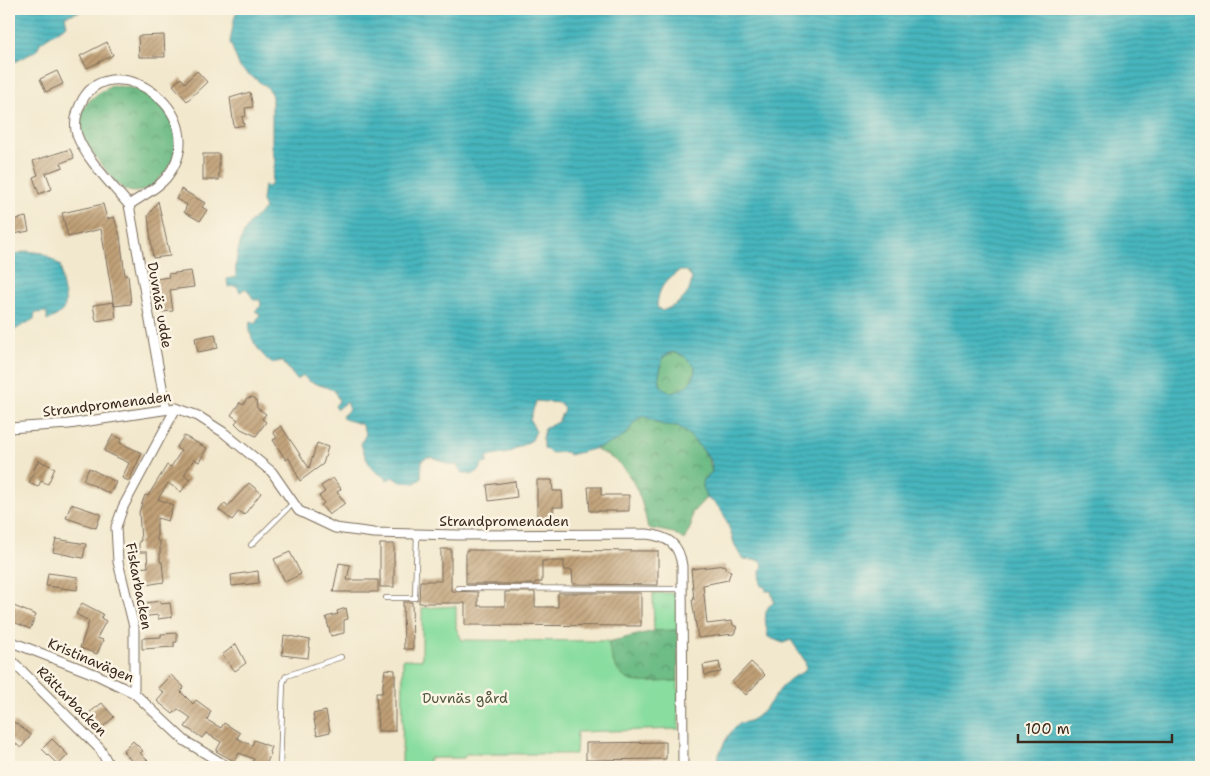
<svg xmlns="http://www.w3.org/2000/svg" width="1210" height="776" font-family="'Shantell Sans',sans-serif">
  <defs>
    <pattern id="grass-tufts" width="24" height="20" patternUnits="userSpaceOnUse" patternTransform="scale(1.25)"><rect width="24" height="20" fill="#88dd9f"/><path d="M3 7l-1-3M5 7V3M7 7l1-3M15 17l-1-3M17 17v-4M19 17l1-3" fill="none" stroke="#76be88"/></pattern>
    <pattern id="forest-crowns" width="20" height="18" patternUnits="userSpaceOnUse" patternTransform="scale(1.25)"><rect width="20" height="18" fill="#6ebc86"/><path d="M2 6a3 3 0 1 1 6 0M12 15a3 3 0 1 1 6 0" fill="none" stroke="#5c996d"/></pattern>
    <pattern id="water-rules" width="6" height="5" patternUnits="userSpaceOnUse" patternTransform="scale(1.25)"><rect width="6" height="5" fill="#47b6be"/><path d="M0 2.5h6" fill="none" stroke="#3c949a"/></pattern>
    <pattern id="building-hatch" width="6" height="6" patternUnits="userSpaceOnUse" patternTransform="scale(1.25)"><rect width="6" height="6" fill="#c0a077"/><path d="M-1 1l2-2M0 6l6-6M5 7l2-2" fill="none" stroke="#9d8361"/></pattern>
  </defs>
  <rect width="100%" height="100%" fill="#fcf5e5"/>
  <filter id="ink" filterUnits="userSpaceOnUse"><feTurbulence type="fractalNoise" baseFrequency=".02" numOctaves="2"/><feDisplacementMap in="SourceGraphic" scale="10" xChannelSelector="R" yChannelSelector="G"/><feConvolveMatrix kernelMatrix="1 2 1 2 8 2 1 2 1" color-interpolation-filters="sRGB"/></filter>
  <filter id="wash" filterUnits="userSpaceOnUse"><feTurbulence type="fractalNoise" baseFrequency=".0096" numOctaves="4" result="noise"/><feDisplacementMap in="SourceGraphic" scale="20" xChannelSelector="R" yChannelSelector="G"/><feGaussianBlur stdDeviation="1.12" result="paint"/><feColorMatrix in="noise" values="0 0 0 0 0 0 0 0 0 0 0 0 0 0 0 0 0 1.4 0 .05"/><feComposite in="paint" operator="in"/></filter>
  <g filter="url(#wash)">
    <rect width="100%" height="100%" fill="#f2e8cd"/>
    <path fill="url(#grass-tufts)" stroke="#62845e" d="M 653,593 L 677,593 L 678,630 L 654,631 Z"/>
    <g fill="url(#forest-crowns)" stroke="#547352">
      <path d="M 112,86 C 143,86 167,101 175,131 C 177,139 178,149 174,157 C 166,175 144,202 122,188 C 114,182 108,172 102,165 C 90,150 76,133 82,113 C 87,99 100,92 112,86 Z"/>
      <path d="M 673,352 L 684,356 L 695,367 C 695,382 685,388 672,393 L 661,386 L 659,376 L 663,357 Z"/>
      <path d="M 643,416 L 651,418 L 656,423 C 663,424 673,424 680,427 C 695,436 709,455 712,472 L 702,481 L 706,498 L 692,513 L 691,526 L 684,540 L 674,533 L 648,528 C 641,494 631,463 596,450 Z"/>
      <path d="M 678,630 L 678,681 C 636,682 617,692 608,642 L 654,631 Z"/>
    </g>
    <path fill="#88dd9f" stroke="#62845e" d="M 456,606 L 456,628 L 462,640 L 608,641 C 617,692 636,682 678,681 L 679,729 L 577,732 L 576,754 L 466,754 L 464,758 L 429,758 L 429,767 L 402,767 L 403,659 L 422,660 L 422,608 Z"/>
    <g fill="url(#water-rules)" stroke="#41706e" fill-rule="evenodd">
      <path d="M 9,9 L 101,9 L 85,10 L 65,16 L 67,25 L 41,42 L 36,51 L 17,61 L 9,62 Z"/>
      <path d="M 239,9 L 1201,9 L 1201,767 L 715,767 C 719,752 727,734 739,723 C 763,723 773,693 790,679 C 796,675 802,674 806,668 L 805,661 L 791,640 L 783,643 L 768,637 C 766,625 761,609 774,602 L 771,591 L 766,591 L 765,587 L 761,586 L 760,571 L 763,566 L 761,561 L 743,559 C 727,540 732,509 706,498 L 702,481 L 712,472 L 711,462 L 704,451 L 687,433 L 678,426 L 663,425 L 643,416 C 628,424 634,428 625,435 C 612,446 585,451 569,455 L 567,452 L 551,453 L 544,448 L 542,438 L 545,428 L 558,422 L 564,409 L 560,403 L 536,401 L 530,420 L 536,431 L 532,440 L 508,453 L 487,457 L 487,463 L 482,464 L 480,470 L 472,475 L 463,473 L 456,465 C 441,466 434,451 422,460 L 421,479 L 415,483 L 401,482 L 393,477 L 387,480 C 383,474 378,475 374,470 C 368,464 362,450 361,443 L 366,434 L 361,424 L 344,419 L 342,416 L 349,410 L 346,402 L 337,409 L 335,406 L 339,401 L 334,390 L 308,381 L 303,375 L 297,380 L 282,361 L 271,363 C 260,353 247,337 250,322 L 255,324 L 260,314 L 255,311 L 261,306 L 260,300 L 254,300 L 246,288 L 240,292 L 237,286 L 228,287 L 227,279 L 236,277 C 234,262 240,235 250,223 C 254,218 260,213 265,209 L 262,201 L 264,185 L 268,187 L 271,185 L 275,162 L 272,146 L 272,96 L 268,88 L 240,68 L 230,42 L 235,15 ZM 679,271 L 687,271 L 692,279 C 689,298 679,304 662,311 L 657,307 C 658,289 664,281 679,271 ZM 672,352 L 684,356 L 695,367 C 695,382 685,388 672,393 L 661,386 L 659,376 L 663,357 Z"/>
      <path d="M 26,251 L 43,253 L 60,265 C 62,271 61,276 62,282 C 66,304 71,309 47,321 L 47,312 L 35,313 L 34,319 L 9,333 L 9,257 Z"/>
    </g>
    <g id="blocks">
      <g fill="url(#building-hatch)">
        <path d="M 164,35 L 165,57 L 139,57 L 138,36 Z"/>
        <path d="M 107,42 L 113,55 L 87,68 L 80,56 Z"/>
        <path d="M 57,71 L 63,84 L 46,92 L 40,79 Z"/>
        <path d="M 197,71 L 207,82 L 187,101 L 173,85 L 181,78 L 185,83 Z"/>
        <path d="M 250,92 L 253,107 L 245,108 L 246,116 L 242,117 L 244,125 L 234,127 L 230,98 Z"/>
        <path d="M 70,149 L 74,158 L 61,163 L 63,167 L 46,173 L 52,189 L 39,194 L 33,177 L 38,175 L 33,161 Z"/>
        <rect x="203" y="154" width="16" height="26"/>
        <path d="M 181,189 L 205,203 L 202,207 L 207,210 L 200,221 L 184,212 L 187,205 L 176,199 Z"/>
        <path d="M 158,201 L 170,256 L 153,258 L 148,216 Z"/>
        <path d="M 103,204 L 107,219 L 114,217 L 120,236 L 125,276 L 128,275 L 131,304 L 114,306 L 101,229 L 68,237 L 62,213 Z"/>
        <path d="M 26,217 L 29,231 L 9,235 L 9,221 Z"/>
        <path d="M 191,271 L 194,287 L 170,290 L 173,311 L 160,312 L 156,279 L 169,277 L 168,274 Z"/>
        <path d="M 114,302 L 116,318 L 96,321 L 93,305 Z"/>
        <path d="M 215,334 L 218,348 L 198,352 L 195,338 Z"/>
        <path d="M 252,397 L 256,399 L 257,408 L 266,414 L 262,419 L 266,422 L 256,436 L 241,429 L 235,423 L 238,420 L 231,415 L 240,402 L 243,404 L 247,398 Z"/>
        <path d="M 281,426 L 309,468 L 317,443 L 328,447 L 323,464 L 300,481 L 289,458 L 286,460 L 273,440 L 277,438 L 273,432 Z"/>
        <path d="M 113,435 L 122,439 L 120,443 L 142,453 L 129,481 L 122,478 L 129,463 L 104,451 Z"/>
        <path d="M 184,436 L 207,448 L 199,462 L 194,459 L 184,475 L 190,479 L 181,492 L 168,483 L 158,499 L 173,505 L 168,521 L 157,518 L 157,541 L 160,541 L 160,562 L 162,562 L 164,582 L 139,586 L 138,568 L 148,567 L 147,552 L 139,552 L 139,541 L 141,541 L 139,512 L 145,495 L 148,496 L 167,465 L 171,467 L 181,451 L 176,448 Z"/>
        <path d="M 38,460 L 55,468 L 48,484 L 41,481 L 38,487 L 29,483 Z"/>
        <path d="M 89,468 L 116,482 L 110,494 L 83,480 Z"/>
        <path d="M 333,478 L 341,489 L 337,492 L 345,503 L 329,515 L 321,505 L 324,503 L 319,496 L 325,492 L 321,486 Z"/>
        <path d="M 537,480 L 552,480 L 553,491 L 562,491 L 563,507 L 553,507 L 553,519 L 537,520 Z"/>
        <path d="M 515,481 L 517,497 L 489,501 L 487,485 Z"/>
        <path d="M 249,483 L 261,493 L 244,515 L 239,511 L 232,520 L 219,510 L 225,503 L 228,506 Z"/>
        <path d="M 588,487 L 601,487 L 601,495 L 629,495 L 629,511 L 590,511 Z"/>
        <path d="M 71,504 L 101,514 L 96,528 L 66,518 Z"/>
        <path d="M 56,539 L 86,544 L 83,558 L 53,552 Z"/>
        <rect x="380" y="544" width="14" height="43"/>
        <path d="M 441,549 L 451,549 L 451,591 L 478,592 L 478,606 L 505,606 L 505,592 L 535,592 L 535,607 L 558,607 L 558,593 L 641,593 L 641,626 L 465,625 L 465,603 L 419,603 L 420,581 L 441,581 Z"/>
        <path d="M 466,550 L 658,551 L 658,585 L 573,584 L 572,570 L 564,570 L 564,561 L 542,561 L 542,582 L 535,582 L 535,584 L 466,584 Z"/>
        <path d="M 290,552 L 301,574 L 285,582 L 274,559 Z"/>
        <path d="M 339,563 L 350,565 L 347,580 L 378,580 L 378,592 L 333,592 Z"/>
        <path d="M 725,565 L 725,569 L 731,571 L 728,580 L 703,585 L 707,624 L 732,621 L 733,625 L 737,627 L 734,634 L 698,638 L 692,600 L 694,600 L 691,569 Z"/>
        <path d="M 258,571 L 259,583 L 232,586 L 231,575 Z"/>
        <path d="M 48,573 L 78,577 L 77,590 L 46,586 Z"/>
        <path d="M 160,601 L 161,604 L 170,603 L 172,617 L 158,619 L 158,615 L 141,617 L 139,604 Z"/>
        <path d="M 403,602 L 412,602 L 413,649 L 404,649 Z"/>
        <path d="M 82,603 L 103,614 L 101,618 L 106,621 L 97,638 L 103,640 L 97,654 L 80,648 L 89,621 L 76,614 Z"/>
        <path d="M 11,605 L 36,615 L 30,629 L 9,620 Z"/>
        <path d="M 346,608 L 348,619 L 344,620 L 344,633 L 331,636 L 326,617 L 338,614 L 337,611 Z"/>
        <path d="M 177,633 L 177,642 L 174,642 L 174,647 L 142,649 L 142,638 L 161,637 L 161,634 Z"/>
        <path d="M 284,635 L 310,640 L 308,658 L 282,655 Z"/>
        <path d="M 236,644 L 246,663 L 235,671 L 222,655 Z"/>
        <path d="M 719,662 L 721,672 L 705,675 L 703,665 Z"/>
        <path d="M 751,662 L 765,675 L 746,695 L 732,682 Z"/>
        <path d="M 385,669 L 395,670 L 395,731 L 378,731 L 376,693 L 382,693 Z"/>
        <path d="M 171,675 L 184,687 L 181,692 L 193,704 L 196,700 L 211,711 L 207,720 L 221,728 L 224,723 L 240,733 L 237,738 L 244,742 L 252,745 L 254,740 L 271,747 L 269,752 L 271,753 L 265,767 L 250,767 L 254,759 L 239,753 L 234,761 L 216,751 L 221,742 L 206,733 L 202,738 L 195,733 L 185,727 L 191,718 L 178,709 L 173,714 L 157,701 L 164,693 L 158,688 Z"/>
        <path d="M 102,703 L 114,717 L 102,728 L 89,713 Z"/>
        <path d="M 326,711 L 330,732 L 317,735 L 313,714 Z"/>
        <path d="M 14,722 L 31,735 L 21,748 L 9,738 L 9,729 Z"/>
        <path d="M 52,739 L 68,755 L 58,765 L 42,749 Z"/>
        <path d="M 133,741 L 143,751 L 140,753 L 148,761 L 142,767 L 137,767 L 123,751 Z"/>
        <path d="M 666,742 L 666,759 L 586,760 L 586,743 Z"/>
      </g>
    </g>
  </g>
  <g filter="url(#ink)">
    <use href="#blocks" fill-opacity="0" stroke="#7b6c5b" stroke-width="1"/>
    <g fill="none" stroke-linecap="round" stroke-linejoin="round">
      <g stroke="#7b6c5b" stroke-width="6">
        <g id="lane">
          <path d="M 251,545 L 293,503"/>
          <path d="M 458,588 L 682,589"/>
          <path d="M 386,598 L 415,598 L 417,534"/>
          <path d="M 280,767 L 283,683 L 286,676 L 341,657"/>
          <path d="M 589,767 L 682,767"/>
        </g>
      </g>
      <g stroke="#7b6c5b" stroke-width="11">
        <g id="street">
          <path d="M 129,205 C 113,186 85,158 77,135 C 73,122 77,110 83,99 C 115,45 217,115 166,178 C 157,189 140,197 129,205 L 166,409"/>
          <path d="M 9,428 L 69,424 L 176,408 L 198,416 L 223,432 L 272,472 L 299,511 L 335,528 L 374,533 L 458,535 L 647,534 C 668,537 679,543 682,566 L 683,767"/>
          <path d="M 9,641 L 97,675 L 134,693 L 185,741 L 228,767"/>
          <path d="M 9,658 L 100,749 L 110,767"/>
          <path d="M 134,693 L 134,627 L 118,562 L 116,527 L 123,507 L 176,408"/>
        </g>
      </g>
      <use href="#lane" stroke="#fff" stroke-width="4.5"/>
      <use href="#street" stroke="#fff" stroke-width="9"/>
    </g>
  </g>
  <g text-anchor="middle" stroke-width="5" stroke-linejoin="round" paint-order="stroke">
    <g font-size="14" fill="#3b2a1e" stroke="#fcf5e5">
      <text transform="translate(160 305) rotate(80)" y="5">Duvnäs udde</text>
      <text transform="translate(107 404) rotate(-7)" y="5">Strandpromenaden</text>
      <text x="504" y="526">Strandpromenaden</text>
      <text transform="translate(139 586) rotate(79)" y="5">Fiskarbacken</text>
      <text transform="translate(91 660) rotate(23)" y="5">Kristinavägen</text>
      <text transform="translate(72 701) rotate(45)" y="5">Rättarbacken</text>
    </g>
    <g font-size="14" fill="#4e573e" stroke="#fcf5e5">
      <text x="465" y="703">Duvnäs gård</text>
    </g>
  </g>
  <rect width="1210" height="776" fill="none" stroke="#fcf5e5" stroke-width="30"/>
  <path d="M1018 734v8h154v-8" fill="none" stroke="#3b2a1e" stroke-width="2.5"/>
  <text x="1025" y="734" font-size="15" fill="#3b2a1e" stroke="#fcf5e5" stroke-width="4" paint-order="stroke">100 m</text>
</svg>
